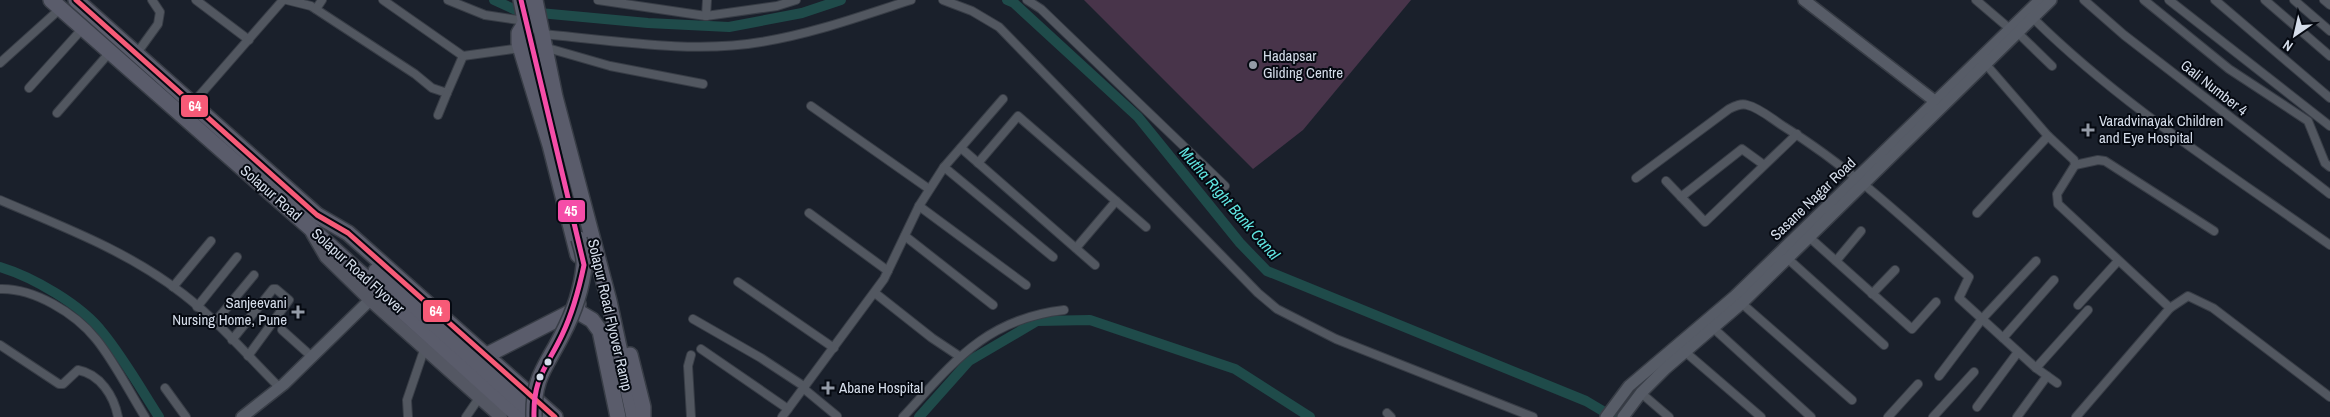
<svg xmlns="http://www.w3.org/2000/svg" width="2330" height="417" font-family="'Archivo Narrow',sans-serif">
  <rect width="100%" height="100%" fill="#1a202b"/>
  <path fill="#48344a" d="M 1084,0 L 1411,0 L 1303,130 L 1253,169 Z"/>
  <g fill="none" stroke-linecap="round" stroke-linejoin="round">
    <g stroke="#1f4b4a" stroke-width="10">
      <path d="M 494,0 L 518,11 L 648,23 L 729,27 L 802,13 L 841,0"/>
      <path d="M 1007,0 L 1014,3 L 1138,117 L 1240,243 L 1267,271 L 1586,401 L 1613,417"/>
      <path d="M 0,267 C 33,277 82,305 103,333 C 124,359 141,389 159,417"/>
      <path d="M 919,417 L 969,361 L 1037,321 L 1090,320 L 1235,369 L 1310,417"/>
    </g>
    <g stroke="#383d46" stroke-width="10">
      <g id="street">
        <path d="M 196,0 L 249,40"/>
        <path d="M 287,0 L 311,6 L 415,74 L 432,88 L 447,93 L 463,56 L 383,0"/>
        <path d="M 448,0 L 485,15 L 525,21"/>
        <path d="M 598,0 L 706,16 L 777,6 L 796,0"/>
        <path d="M 943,0 L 972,11 L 999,27 L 1258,293 L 1277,309 L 1336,339 L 1533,417"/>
        <path d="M 1027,0 L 1041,9 L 1225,186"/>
        <path d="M 1976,0 L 2010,29"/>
        <path d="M 2084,0 L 2124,35 L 2330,194"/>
        <path d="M 2144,0 L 2229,69 L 2308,121 L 2325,163 L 2330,167"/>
        <path d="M 2169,0 L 2330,126"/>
        <path d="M 2215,0 L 2330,98"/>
        <path d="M 2265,0 L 2330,56"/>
        <path d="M 2294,0 L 2330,31"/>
        <path d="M 2324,0 L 2330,5"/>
        <path d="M 316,9 L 322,0"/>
        <path d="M 706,16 L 707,0"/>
        <path d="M 2033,18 C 2121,105 2229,173 2330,245"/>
        <path d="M 2018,33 L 2052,66"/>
        <path d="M 542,34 C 610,40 693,54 761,42 C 812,34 861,16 911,0"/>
        <path d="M 544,47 L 610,66 L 703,84"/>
        <path d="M 137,53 L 158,24 L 160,12 L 152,0"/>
        <path d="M 463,56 L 521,48"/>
        <path d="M 1983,61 L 2048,136 L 2074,160 L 2075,165 L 2057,194 L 2058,204 L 2170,308"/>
        <path d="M 0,63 L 61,8"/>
        <path d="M 29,88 L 83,28"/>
        <path d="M 193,103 L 283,0"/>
        <path d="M 811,106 L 929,189"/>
        <path d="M 57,113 L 110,52"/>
        <path d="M 438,115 L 447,93"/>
        <path d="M 961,148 L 1095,265"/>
        <path d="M 978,163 L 1018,116 L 1146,227"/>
        <path d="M 2075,165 L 2098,160 L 2105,161 L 2214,231"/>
        <path d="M 944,167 L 1053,257"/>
        <path d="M 1636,178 L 1729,109 C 1735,106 1741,103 1747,105 C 1760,108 1772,119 1783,126 C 1851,168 1910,224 1969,277 L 1959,298 L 2036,368 L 2057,383"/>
        <path d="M 1666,181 L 1705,222 L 1797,134"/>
        <path d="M 1681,197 L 1742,149 L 1764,165"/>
        <path d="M 0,200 C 63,227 128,251 183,294 C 218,321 248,356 279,387"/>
        <path d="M 919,206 L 1026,285"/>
        <path d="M 809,213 L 888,271"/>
        <path d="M 1977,213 L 2048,136"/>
        <path d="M 905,236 L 993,305"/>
        <path d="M 1809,237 L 1912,329 L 1936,302"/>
        <path d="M 1076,248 L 1116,201"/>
        <path d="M 1787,258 L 1884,345"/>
        <path d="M 1836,261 L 1861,231"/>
        <path d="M 738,282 L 834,348"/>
        <path d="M 173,287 L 211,241"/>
        <path d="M 0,289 C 34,288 75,313 96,339 C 114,361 130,393 145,417"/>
        <path d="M 875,293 L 932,338 L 959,356"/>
        <path d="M 1872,294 L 1895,270"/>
        <path d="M 1739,301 L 1852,400"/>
        <path d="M 2078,305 L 2118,261"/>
        <path d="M 197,307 L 237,257"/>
        <path d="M 693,319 L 761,358 L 805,387"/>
        <path d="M 215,322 L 254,275"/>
        <path d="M 1711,326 L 1811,417"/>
        <path d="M 282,330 L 311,356"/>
        <path d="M 2003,338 L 2054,280"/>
        <path d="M 232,340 L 273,289 L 276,289 L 289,300 L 248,356"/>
        <path d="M 0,345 L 59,384 L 63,384 L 78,370 C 100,374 114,396 118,417"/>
        <path d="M 701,349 L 788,409"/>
        <path d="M 1683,350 L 1761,417"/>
        <path d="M 691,355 L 688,366 L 691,417"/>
        <path d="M 2036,368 L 2088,310"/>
        <path d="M 1939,376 L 1982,319 L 2036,261"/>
        <path d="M 165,388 L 186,417"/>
        <path d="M 803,388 L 837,416"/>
        <path d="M 1641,393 L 1669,417"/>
        <path d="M 1977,407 L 2018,352"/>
        <path d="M 1387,413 L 1391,417"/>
        <path d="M 408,417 L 407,400 L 424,350"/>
        <path d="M 466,417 L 479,398"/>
        <path d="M 782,417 L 884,279 L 919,206 L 944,167 L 1003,99"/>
        <path d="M 903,417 C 953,363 985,319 1064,310"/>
        <path d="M 1888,417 L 1918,384"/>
        <path d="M 1933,417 L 1974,372"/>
        <path d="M 2017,417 L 2047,376"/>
        <path d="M 2076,417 L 2170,308 L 2188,296 L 2213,308 L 2330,397"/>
      </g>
    </g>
    <g stroke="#383d46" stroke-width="14">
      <g id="secondary">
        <path d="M 1804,0 L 1936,102"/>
        <path d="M 242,417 L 284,384 L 370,300"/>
        <path d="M 1606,417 L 1629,386 L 1735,296 L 2040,0"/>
        <path d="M 1623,417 L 1641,393 L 1665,369 L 1742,303 L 2051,0"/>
      </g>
    </g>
    <g stroke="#383d46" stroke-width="15">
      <path id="primary" d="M 312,233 L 326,257 L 370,300 L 501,417"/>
    </g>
    <g stroke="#383d46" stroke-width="18">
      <g id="highway">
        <path d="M 51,0 L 307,225 L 520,417"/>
        <path d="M 76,0 L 317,215 L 348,233 L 555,417"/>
        <path d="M 521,0 L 527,30"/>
        <path d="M 535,0 L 555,97 L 609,301 L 634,417"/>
        <path d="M 526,22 L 519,33 L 519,43 L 550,145 L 578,255"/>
        <path d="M 376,271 L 537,417"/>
        <path d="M 575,310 L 592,320 L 600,331 L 618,417"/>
        <path d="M 487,355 L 575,310 L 578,304"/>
        <path d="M 630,355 L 643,407 L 643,417"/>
      </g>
    </g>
    <use href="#street" stroke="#525760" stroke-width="8"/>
    <use href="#secondary" stroke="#575c67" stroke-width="11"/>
    <use href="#primary" stroke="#545763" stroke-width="12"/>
    <use href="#highway" stroke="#5a5c6b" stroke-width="15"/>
    <g stroke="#383d46" stroke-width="18" stroke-linecap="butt">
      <path id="highway-bridge" d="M 534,417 C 533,377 546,367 562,335 C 573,314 582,289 584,265 C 585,257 581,247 579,239"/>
    </g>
    <use href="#highway-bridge" stroke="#5a5c6b" stroke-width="15"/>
    <g stroke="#050911" stroke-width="9">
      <path id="bus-1" d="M 76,0 L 317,215 L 348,233 L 555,417"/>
    </g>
    <g stroke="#050911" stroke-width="9">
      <path id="bus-2" d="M 521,0 L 584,265 C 579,289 573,312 562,335 C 547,367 533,377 534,417"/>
    </g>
    <use href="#bus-1" stroke="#f75a77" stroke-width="5"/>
    <use href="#bus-2" stroke="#f54da8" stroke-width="5"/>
  </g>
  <g fill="#949ba7" stroke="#050911" stroke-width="2">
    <circle cx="1253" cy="65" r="5"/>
    <path d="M2085.5 122.5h5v5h5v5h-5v5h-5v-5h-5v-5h5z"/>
    <path d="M295.5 304.5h5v5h5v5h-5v5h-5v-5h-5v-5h5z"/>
    <path d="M825.5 380.5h5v5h5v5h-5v5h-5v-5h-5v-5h5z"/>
  </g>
  <g fill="#d5ddea" stroke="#050911" stroke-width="2">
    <circle cx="548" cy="362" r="4.5"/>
    <circle cx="540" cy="377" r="4.5"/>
  </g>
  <g text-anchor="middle" stroke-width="4" stroke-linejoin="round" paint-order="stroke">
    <g font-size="15" fill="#d5ddea" stroke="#050911" text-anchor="start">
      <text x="1263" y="61">Hadapsar<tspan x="1263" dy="17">Gliding Centre</tspan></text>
      <text x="2099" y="126">Varadvinayak Children<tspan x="2099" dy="17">and Eye Hospital</tspan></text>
      <text x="287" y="308" text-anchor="end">Sanjeevani<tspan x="287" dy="17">Nursing Home, Pune</tspan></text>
      <text x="839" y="393">Abane Hospital</text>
    </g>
    <g font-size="15" fill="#d5ddea" stroke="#050911">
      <text transform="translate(2214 88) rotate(38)" y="5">Gali Number 4</text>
      <text transform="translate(271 193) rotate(41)" y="5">Solapur Road</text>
      <text transform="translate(1813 199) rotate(-44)" y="5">Sasane Nagar Road</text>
      <text transform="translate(358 271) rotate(42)" y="5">Solapur Road Flyover</text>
      <text transform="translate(610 315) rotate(77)" y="5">Solapur Road Flyover Ramp</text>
    </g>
    <g font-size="16" font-style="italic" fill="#5fe4e0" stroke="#050911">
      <text transform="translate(1230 203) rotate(49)" y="6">Mutha Right Bank Canal</text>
    </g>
  </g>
  <g stroke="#050911" stroke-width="2">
    <rect x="180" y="94" width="29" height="24" rx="5" fill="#f75a77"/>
    <rect x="557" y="199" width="29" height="24" rx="5" fill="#f54da8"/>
    <rect x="422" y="299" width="29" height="24" rx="5" fill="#f75a77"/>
  </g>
  <g font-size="14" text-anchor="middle" font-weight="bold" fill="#fff">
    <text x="195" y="111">64</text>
    <text x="571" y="216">45</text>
    <text x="436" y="316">64</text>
  </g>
  <g transform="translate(2295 35) rotate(214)" stroke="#050911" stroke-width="4" paint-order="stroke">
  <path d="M0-4L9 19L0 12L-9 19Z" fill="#d5ddea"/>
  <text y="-8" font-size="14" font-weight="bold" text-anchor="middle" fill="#d5ddea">N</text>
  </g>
</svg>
